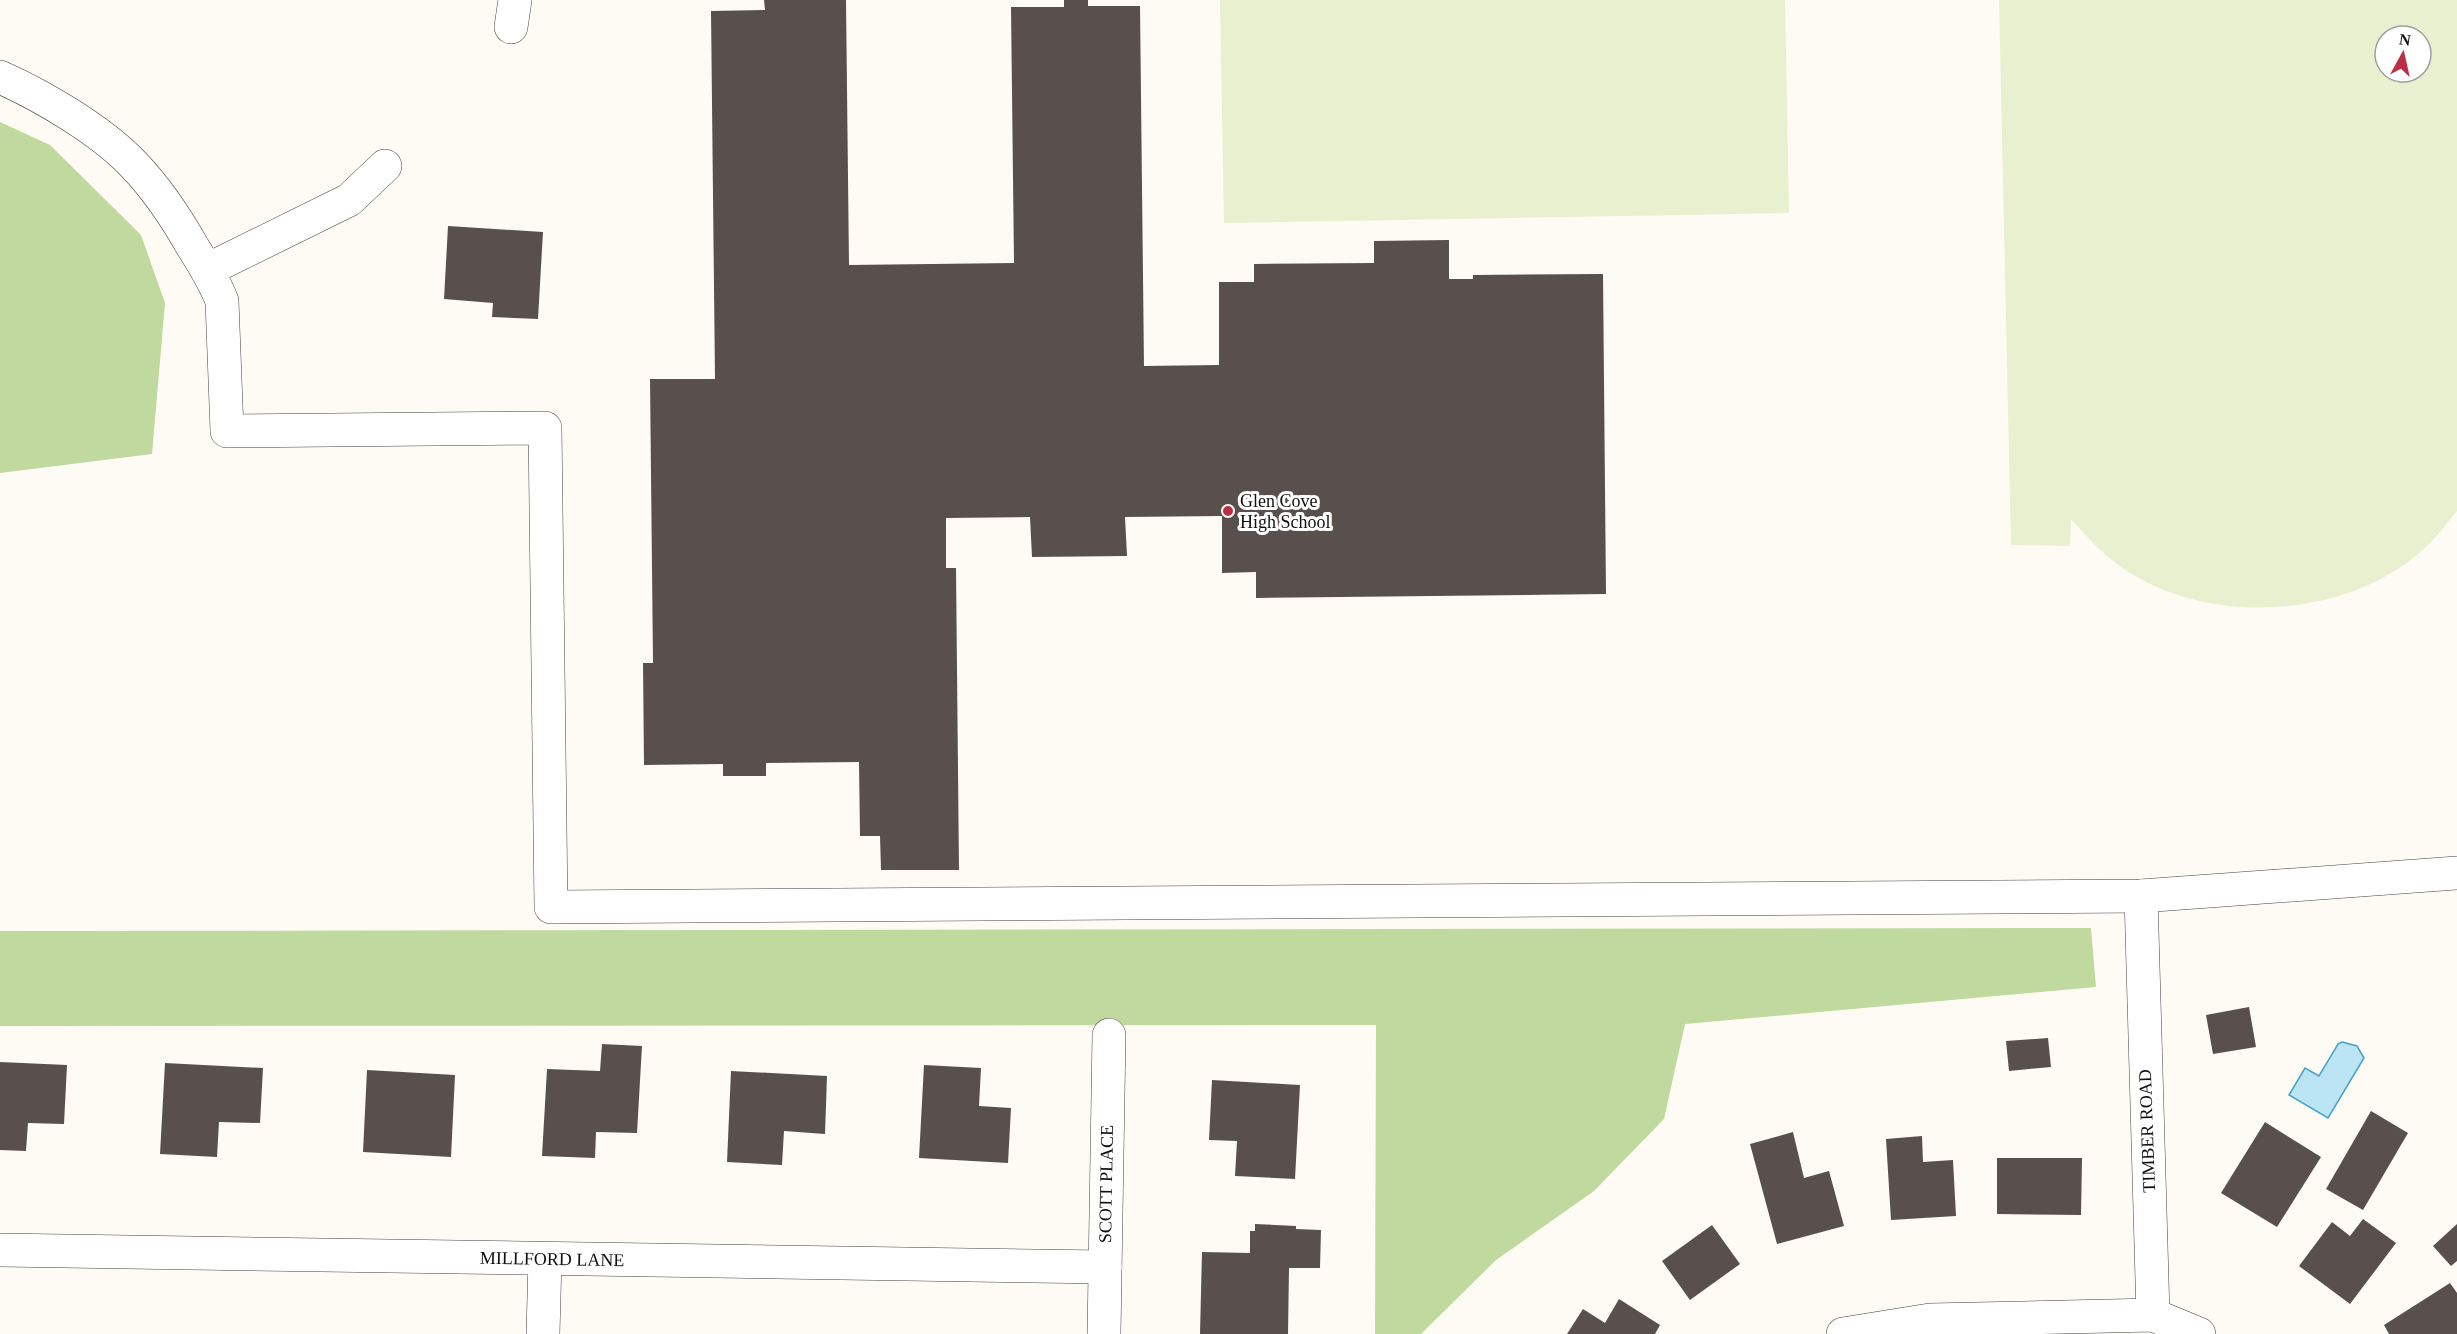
<svg xmlns="http://www.w3.org/2000/svg" width="2457" height="1334" font-family="'Times New Roman',serif">
  <rect width="100%" height="100%" fill="#fefbf4"/>
  <g fill="#bfd99e">
    <path d="M 0,122 L 50,145 L 141,235 L 165,303 L 152,454 L 0,473 Z"/>
    <path d="M 2091,928 L 2096,987 L 1685,1024 L 1664,1119 L 1594,1191 L 1496,1260 L 1421,1334 L 1375,1334 L 1376,1025 L 0,1026 L 0,931 Z"/>
  </g>
  <g fill="#e9f0d0" fill-rule="evenodd">
    <path d="M 1220,0 L 1785,0 L 1789,213 L 1224,223 Z"/>
    <path d="M 1999,0 L 2457,0 L 2457,511 C 2447,522 2438,536 2427,546 C 2352,617 2219,627 2132,574 C 2108,560 2089,539 2071,519 L 2070,546 L 2011,545 ZM 2385,36 L 2421,36 L 2421,72 L 2385,72 Z"/>
  </g>
  <path fill="#bbe5f4" stroke="#45a2c8" stroke-width="1.5" d="M 2342,1042 L 2357,1046 L 2364,1058 L 2328,1118 L 2289,1095 L 2305,1068 L 2319,1076 L 2338,1044 Z"/>
  <g fill="#59504d">
    <path d="M 764,0 L 846,0 L 849,265 L 1014,263 L 1011,7 L 1064,7 L 1064,0 L 1088,0 L 1088,6 L 1140,6 L 1144,366 L 1219,365 L 1219,282 L 1254,282 L 1254,264 L 1374,263 L 1374,241 L 1449,240 L 1449,279 L 1473,279 L 1473,275 L 1603,274 L 1606,594 L 1256,598 L 1256,572 L 1222,573 L 1222,516 L 1125,517 L 1127,556 L 1032,557 L 1030,517 L 946,518 L 946,568 L 956,568 L 959,870 L 881,870 L 880,836 L 860,836 L 859,762 L 766,763 L 766,776 L 723,776 L 723,764 L 644,765 L 643,663 L 653,663 L 650,379 L 715,379 L 711,11 L 765,10 Z"/>
    <path d="M 448,226 L 543,232 L 538,319 L 492,317 L 493,303 L 444,299 Z"/>
    <path d="M 2249,1007 L 2256,1047 L 2213,1054 L 2206,1015 Z"/>
    <path d="M 2048,1038 L 2051,1067 L 2009,1071 L 2006,1041 Z"/>
    <path d="M 602,1044 L 642,1046 L 637,1133 L 596,1132 L 595,1158 L 542,1156 L 547,1069 L 600,1071 Z"/>
    <path d="M 0,1062 L 67,1065 L 64,1124 L 28,1123 L 26,1151 L 0,1150 Z"/>
    <path d="M 165,1063 L 263,1068 L 260,1123 L 219,1122 L 217,1157 L 160,1154 Z"/>
    <path d="M 924,1065 L 981,1068 L 979,1106 L 1011,1108 L 1008,1163 L 919,1158 Z"/>
    <path d="M 367,1070 L 455,1075 L 451,1157 L 363,1152 Z"/>
    <path d="M 731,1071 L 827,1076 L 825,1134 L 784,1131 L 782,1165 L 727,1162 Z"/>
    <path d="M 1212,1080 L 1300,1085 L 1295,1179 L 1235,1176 L 1237,1141 L 1209,1140 Z"/>
    <path d="M 2371,1111 L 2408,1133 L 2363,1210 L 2326,1189 Z"/>
    <path d="M 2265,1122 L 2321,1157 L 2277,1227 L 2221,1193 Z"/>
    <path d="M 1793,1132 L 1804,1178 L 1829,1171 L 1844,1226 L 1777,1244 L 1750,1144 Z"/>
    <path d="M 1922,1136 L 1923,1162 L 1953,1160 L 1956,1216 L 1891,1220 L 1886,1139 Z"/>
    <path d="M 1997,1158 L 2082,1158 L 2081,1215 L 1997,1214 Z"/>
    <path d="M 2363,1219 L 2396,1243 L 2350,1304 L 2299,1266 L 2332,1222 L 2350,1236 Z"/>
    <path d="M 1255,1224 L 1296,1226 L 1296,1229 L 1321,1230 L 1320,1268 L 1289,1268 L 1288,1334 L 1200,1334 L 1202,1252 L 1250,1253 L 1250,1231 L 1255,1231 Z"/>
    <path d="M 2457,1224 L 2457,1261 L 2451,1266 L 2433,1246 Z"/>
    <path d="M 1712,1225 L 1740,1264 L 1690,1300 L 1662,1261 Z"/>
    <path d="M 2450,1283 L 2457,1293 L 2457,1334 L 2389,1334 L 2384,1325 Z"/>
    <path d="M 1619,1299 L 1660,1325 L 1655,1334 L 1567,1334 L 1583,1309 L 1605,1323 Z"/>
  </g>
  <g fill="none" stroke-linecap="round" stroke-linejoin="round">
    <g stroke="#434343" stroke-width="34">
      <g id="minor">
        <path d="M 511,27 L 515,0"/>
        <path d="M 0,77 C 43,96 102,131 134,165 C 157,189 175,216 191,244 C 202,262 214,280 222,301 L 227,431 L 545,428 L 551,907 L 2141,896 L 2457,873"/>
        <path d="M 207,270 L 349,200 L 385,166"/>
        <path d="M 2141,896 L 2153,1315"/>
        <path d="M 0,1250 L 1105,1267"/>
        <path d="M 543,1334 L 545,1259"/>
        <path d="M 1104,1334 L 1109,1035"/>
        <path d="M 1843,1334 L 1930,1320 L 2153,1315 L 2199,1334"/>
      </g>
    </g>
    <use href="#minor" stroke="#fff" stroke-width="33"/>
  </g>
  <circle fill="#bb2e44" stroke="#fff" stroke-width="2" cx="1228" cy="511" r="6"/>
  <g text-anchor="middle" stroke-width="6" stroke-linejoin="round" paint-order="stroke">
    <g font-size="18" fill="#101010" stroke="#fff" text-anchor="start">
      <text x="1240" y="507">Glen Cove<tspan x="1240" dy="21">High School</tspan></text>
    </g>
    <g font-size="18" fill="#101010" stroke="#fff">
      <text transform="translate(2147 1131) rotate(-92)" y="6">TIMBER ROAD</text>
      <text transform="translate(1106 1184) rotate(-89)" y="6">SCOTT PLACE</text>
      <text transform="translate(552 1259) rotate(1)" y="6">MILLFORD LANE</text>
    </g>
  </g>
  <g transform="translate(2403 54) rotate(8)"><circle r="28" fill="#ffffff" stroke="#9f9f9f" stroke-width="1.5"/>
  <path d="M0-4.5L10 22L0 15L-10 22Z" fill="#bb2e44"/>
  <text y="-9" font-size="16" font-weight="bold" text-anchor="middle" fill="#101010">N</text>
  </g>
</svg>
